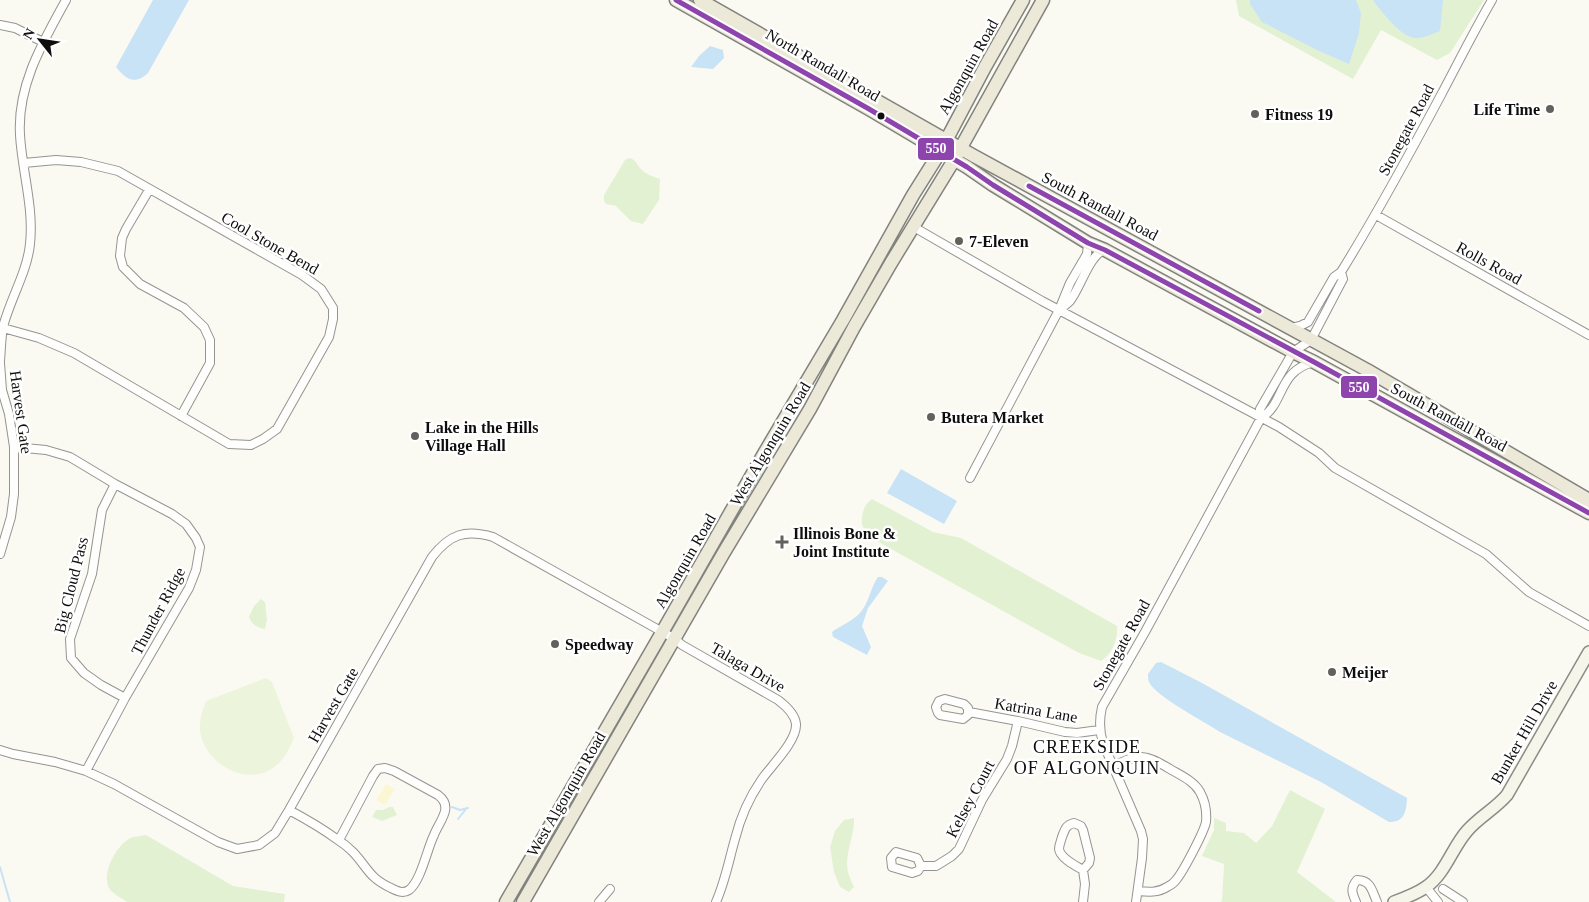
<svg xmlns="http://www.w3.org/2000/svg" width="1589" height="902" viewBox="0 0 1589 902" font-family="Georgia,serif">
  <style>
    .green { fill: #e2f1d2 }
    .sand { fill: #fcf6d3 }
    .pitch { fill: #ecf5db }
    .water { fill: #c8e2f6 }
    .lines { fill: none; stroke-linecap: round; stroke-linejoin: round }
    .stream { stroke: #c8e2f6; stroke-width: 2 }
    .street-casing { stroke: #959491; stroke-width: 10 }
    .secondary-casing { stroke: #8b8b87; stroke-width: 14 }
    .primary-casing { stroke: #82827e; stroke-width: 15 }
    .street { stroke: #fefefd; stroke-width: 8 }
    .secondary { stroke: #f5f5ea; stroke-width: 11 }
    .primary { stroke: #ece9d8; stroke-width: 12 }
    .bus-1-casing { stroke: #fff; stroke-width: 9 }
    .bus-1 { stroke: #8e44ad; stroke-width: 5 }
    .poi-dot { fill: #61615e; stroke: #fff; stroke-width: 2 }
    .bus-dot { fill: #0e0e0e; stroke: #fff; stroke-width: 2 }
    .labels { text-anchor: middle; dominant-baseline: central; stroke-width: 5; stroke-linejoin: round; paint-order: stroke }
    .street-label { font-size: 16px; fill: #0e0e0e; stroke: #fff }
    .poi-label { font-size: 16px; font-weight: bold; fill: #0e0e0e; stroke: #fff; text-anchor: start }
    .neighbourhood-label { font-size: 18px; letter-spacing: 1px; fill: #0e0e0e; stroke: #fff }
    .line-badge { stroke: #fff; stroke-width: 2 }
    .badge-label { font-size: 14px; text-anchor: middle; font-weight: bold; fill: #fff }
  </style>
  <rect width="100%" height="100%" fill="#fbfaf2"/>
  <path class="green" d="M1236,0H1484L1450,53L1437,60L1381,30L1353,79L1239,16Z
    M629,158C637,160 636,164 641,169C645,174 654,177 660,179L659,200L643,224L631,221L616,206L606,204L604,201V195L625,160Z
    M766,455L774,459L725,539H723Z
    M872,499L933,532L961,538L1117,626C1118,639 1113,653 1101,661L1079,653L882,544C869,534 858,531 863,512C865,505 867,503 872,499Z
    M261,599L265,602L267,620L265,629C257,628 251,624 249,617L254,606Z
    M1290,790L1325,809L1297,872L1336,902H1220L1222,901L1224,864L1202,856L1214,830V818L1226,823V831L1244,833L1256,843L1272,826Z
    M389,807H393L397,815L382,821L372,817L376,810H383Z
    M854,818C855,836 844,854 848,872C849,877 852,882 854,887L849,892L840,887L834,872L830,847L835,831L844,820Z
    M146,835L233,886L285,894L284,902H127C122,898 111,893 109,888C101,873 117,844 131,838C135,836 142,836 146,835Z"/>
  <path class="sand" d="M386,784L395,789L385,805L376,800Z"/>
  <path class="pitch" d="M266,678L272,682L294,738C290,747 286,757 278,764C251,789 209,767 201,736C198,724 202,712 206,701Z"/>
  <path class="water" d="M153,0H189L148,73C135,85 126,80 116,67Z
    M1250,0H1356L1361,13L1359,33L1349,64L1317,50L1262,22L1250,4Z
    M1373,0H1443L1440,31C1434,33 1425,38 1417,38C1402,39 1381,11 1373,0Z
    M710,46L723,50L724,58L713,69L691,67L699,56Z
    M901,469L957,501L944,524L887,493Z
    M878,577H882L888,581L868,608L862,626L871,647L867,655L833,637L832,632C840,626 852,621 859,614C869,604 870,588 878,577Z
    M1161,662L1202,683L1407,798C1406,812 1405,822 1389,822L1321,782L1220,732C1205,722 1155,696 1149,682C1148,680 1148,676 1148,674L1156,663Z"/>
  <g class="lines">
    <path class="stream" d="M452,807L460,810L468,808
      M458,819L466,809
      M0,867L10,902"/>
    <defs>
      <path id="street" d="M0,25L15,28L43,42
        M149,190L126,229L122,238L120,256L123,267L140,284L184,308L204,327L210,340V363L181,416
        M1376,215L1589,335
        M912,226L1042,301L1279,427L1319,453L1335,468L1486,554L1529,592L1589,626
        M1061,309C1064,306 1067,304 1070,301C1080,289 1090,253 1105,250
        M3,328L39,338L74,353L229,444L251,445L263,439L277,429L329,337L333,319V308L321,289L302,275L118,171L81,162L56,160L24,163
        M1291,328L1300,326L1308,322L1334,277L1341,272C1377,214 1409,155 1441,95C1458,63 1474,31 1492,0
        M0,361C1,350 1,338 3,327C10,299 27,273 30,244C34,207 22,171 20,135C17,85 43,42 66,0
        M0,363L2,390L9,414L14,447V494L11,517L0,554
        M1261,418C1285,404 1277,371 1314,362
        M14,447L46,450L70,457L115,484L172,514L186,524L196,538L200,547L196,570L189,588L125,698L86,771
        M970,478L1059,310L1070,283L1087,254L1088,243
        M115,484L102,510L92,574L70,639L71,658L84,673L101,685L125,698
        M945,699L964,704L968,708V715L963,719L940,715L938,713L936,707L939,701Z
        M969,712L1018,721L1065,732L1077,733L1099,730
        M0,750L13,754L55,762L86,771L114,784L218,842L237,849L259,845L275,833L289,810L432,557C450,534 465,529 493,537L675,639L682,645L778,700C786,706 795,714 796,724C797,741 771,766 762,779C750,796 740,819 735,839C729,860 725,882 716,902
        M1113,766C1139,754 1144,753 1170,769C1180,775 1194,781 1200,792C1205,801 1207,811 1206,822C1204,832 1183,872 1176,880C1174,883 1171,885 1167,887C1158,893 1148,892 1138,891
        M289,810C306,819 323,829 338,840C343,843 349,848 353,852C368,868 369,878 391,888C397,891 403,894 409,890C421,881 427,849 434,835C440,820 454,807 438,795L394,771L385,768L378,769L373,776L339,840
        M921,866L917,858L896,852L891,858L892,867L912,873L918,871L921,866H936L952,856L959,849L982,800L1007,759L1012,746L1018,721
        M1083,870C1076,866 1060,858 1059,849C1059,845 1061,841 1062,837C1065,829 1066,825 1074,823L1081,826L1083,830L1090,858L1089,863L1083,870L1085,884L1083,902
        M1426,887L1438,902
        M1443,889L1463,902
        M599,902L610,889
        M1136,902L1142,858L1143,839L1141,831L1103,743C1099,730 1099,720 1102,707L1145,632L1261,418L1260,409L1293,352L1311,340L1343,279L1341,272
        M1356,902C1352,893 1350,888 1357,880C1371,880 1372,891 1377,902"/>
      <path id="secondary" d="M1394,902C1405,898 1416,894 1426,887C1445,874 1452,848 1467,831C1479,817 1495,809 1507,795L1589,652"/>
      <path id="primary" d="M676,0L869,109L967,167L993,185L1088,243L1105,250L1293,352L1314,362L1589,513
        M700,0L974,156L1367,370L1589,500
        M506,902L656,643L765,452L843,320L913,195L940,152L985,67L1023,0
        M523,902L723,554L810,409L854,327L891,263L954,160L1043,0"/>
    </defs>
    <use href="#street" class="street-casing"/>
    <use href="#secondary" class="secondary-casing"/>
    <use href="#primary" class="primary-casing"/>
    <use href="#street" class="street"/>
    <use href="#secondary" class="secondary"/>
    <use href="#primary" class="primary"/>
    <defs>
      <path id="bus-1" d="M676,0L869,109L967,167L993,185L1088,243L1105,250L1314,362L1589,513
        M1029,186L1259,311"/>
    </defs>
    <use href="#bus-1" class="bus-1-casing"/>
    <use href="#bus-1" class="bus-1"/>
  </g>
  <g class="poi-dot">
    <circle cx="1550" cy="109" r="5"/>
    <circle cx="1255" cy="114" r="5"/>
    <circle cx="959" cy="241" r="5"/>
    <circle cx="931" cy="417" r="5"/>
    <circle cx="415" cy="436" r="5"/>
    <path d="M779.5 534.5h5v5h5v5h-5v5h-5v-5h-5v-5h5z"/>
    <circle cx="555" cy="644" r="5"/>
    <circle cx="1332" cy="672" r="5"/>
  </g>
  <circle class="bus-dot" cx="881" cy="116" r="4.5"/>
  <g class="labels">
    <g class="street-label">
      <text transform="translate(823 65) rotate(30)">North Randall Road</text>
      <text transform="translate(968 67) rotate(-61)">Algonquin Road</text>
      <text transform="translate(1406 130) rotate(-62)">Stonegate Road</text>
      <text transform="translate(1100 206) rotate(28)">South Randall Road</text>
      <text transform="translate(270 243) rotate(30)">Cool Stone Bend</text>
      <text transform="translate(1489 263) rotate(29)">Rolls Road</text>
      <text transform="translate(21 412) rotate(82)">Harvest Gate</text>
      <text transform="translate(1449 417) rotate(28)">South Randall Road</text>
      <text transform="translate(770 444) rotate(-59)">West Algonquin Road</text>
      <text transform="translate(685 561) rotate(-60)">Algonquin Road</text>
      <text transform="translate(71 585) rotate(-76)">Big Cloud Pass</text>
      <text transform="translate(158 611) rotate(-62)">Thunder Ridge</text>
      <text transform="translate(1121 645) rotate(-61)">Stonegate Road</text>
      <text transform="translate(748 667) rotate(30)">Talaga Drive</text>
      <text transform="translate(333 705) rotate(-60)">Harvest Gate</text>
      <text transform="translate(1036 710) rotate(10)">Katrina Lane</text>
      <text transform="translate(1524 732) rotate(-60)">Bunker Hill Drive</text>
      <text transform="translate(566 794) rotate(-60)">West Algonquin Road</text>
      <text transform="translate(970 799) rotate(-62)">Kelsey Court</text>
    </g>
    <g class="poi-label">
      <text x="1540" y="109" text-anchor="end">Life Time</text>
      <text x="1265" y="114">Fitness 19</text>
      <text x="969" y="241">7-Eleven</text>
      <text x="941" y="417">Butera Market</text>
      <text x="425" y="427">Lake in the Hills<tspan x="425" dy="18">Village Hall</tspan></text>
      <text x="793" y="533">Illinois Bone &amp;<tspan x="793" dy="18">Joint Institute</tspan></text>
      <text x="565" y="644">Speedway</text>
      <text x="1342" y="672">Meijer</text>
    </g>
    <g class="neighbourhood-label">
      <text x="1087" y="747">CREEKSIDE<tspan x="1087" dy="21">OF ALGONQUIN</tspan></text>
    </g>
  </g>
  <g class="line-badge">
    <rect x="917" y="137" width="38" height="24" rx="5" fill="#8e44ad"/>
    <rect x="1340" y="375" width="38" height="24" rx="5" fill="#8e44ad"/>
  </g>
  <g class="badge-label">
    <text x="936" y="153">550</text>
    <text x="1359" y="392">550</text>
  </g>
  <g transform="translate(40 40) rotate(300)" stroke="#ffffff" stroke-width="4" paint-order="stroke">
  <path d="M0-4L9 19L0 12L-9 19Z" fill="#0e0e0e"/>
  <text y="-8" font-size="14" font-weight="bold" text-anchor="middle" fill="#0e0e0e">N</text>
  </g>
</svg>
